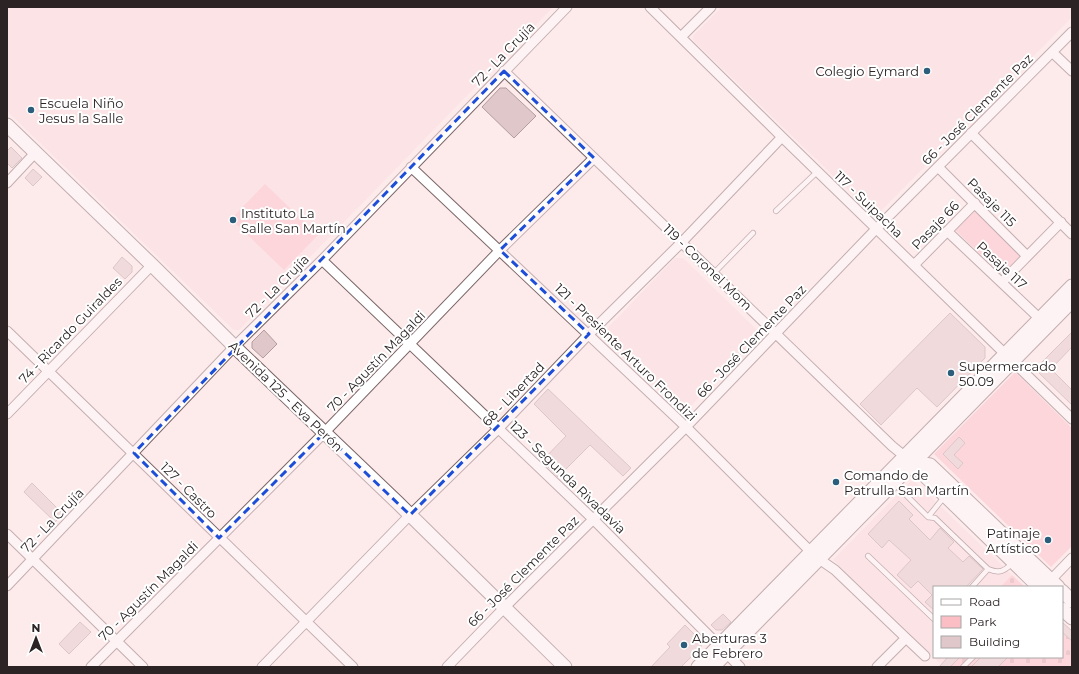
<svg xmlns="http://www.w3.org/2000/svg" width="1079" height="674" viewBox="0 0 1079 674" font-family="Montserrat,sans-serif">
  <style>
    .built { fill: #fbdbde }
    .cemetery { fill: url(#cemetery-stones) }
    .park { fill: #fbbec5 }
    .building { fill: #e0c8ca; stroke: #b39c9e }
    .lines { fill: none; stroke-linecap: round; stroke-linejoin: round }
    .service-casing { stroke: #7c6769; stroke-width: 6 }
    .minor-casing { stroke: #7c6769; stroke-width: 11 }
    .secondary-casing { stroke: #7c6769; stroke-width: 15 }
    .service { stroke: #fff; stroke-width: 4.5 }
    .minor { stroke: #fff; stroke-width: 9 }
    .secondary { stroke: #fff; stroke-width: 13 }
    .marked { fill: none; stroke: #1d4ed8; stroke-width: 3; stroke-dasharray: 8 5; stroke-linejoin: round }
    .poi-dot { fill: #2c5e7b; stroke: #fff; stroke-width: 1.5 }
    .labels { text-anchor: middle; dominant-baseline: central; stroke-width: 4; stroke-linejoin: round; paint-order: stroke }
    .street-label { font-size: 13px; fill: #2b2324; stroke: #fff }
    .poi-label { font-size: 13px; fill: #2b2324; stroke: #fff; text-anchor: start }
  </style>
  <defs>
    <pattern id="cemetery-stones" width="16" height="16" patternUnits="userSpaceOnUse"><rect width="16" height="16" fill="#fbbec5"/><path d="M2 7V4a2 2 0 0 1 4 0v3zM10 15v-3a2 2 0 0 1 4 0v3z" fill="#d7a3a9"/></pattern>
  </defs>
  <rect width="100%" height="100%" fill="#fdeaeb"/>
  <path class="built" d="M7,7H553L239,330H234L7,111Z
    M722,7H1072V17L879,213L873,214L693,40V36Z
    M675,258H683L758,331V337L686,411H680L604,338V332Z
    M914,481L1012,575L1000,587H934V657H948L941,664L833,560L897,495H902L906,489V486L910,482Z"/>
  <path class="cemetery" d="M1012,575L1025,587H1000Z
    M1062,622L1072,631V667H939L948,657H1062Z"/>
  <path class="park" d="M265,184L318,235L284,270L231,219Z
    M974,209L1023,257L1003,276L954,229Z
    M1015,372L1072,428V546L1051,567L934,454Z"/>
  <path class="building" d="M500,88H506L536,116L514,138L482,107Z
    M11,147L22,158L12,168L7,163V151Z
    M33,169L42,177L33,186L25,178Z
    M122,257L132,266V272L125,279L113,268Z
    M950,313L985,347V358L937,407L917,388L881,425L860,404Z
    M264,330L277,344L263,358L252,348V342Z
    M1072,332V347L1051,369L1072,390V405L1038,372V366Z
    M548,389L631,468L623,476L590,445L558,477L542,461L566,436L534,404Z
    M959,437L965,443L954,455L963,463L958,469L943,454Z
    M32,483L63,514L55,522L24,492Z
    M899,501L913,515L909,519L930,540L940,528L954,542L948,548L963,562L969,556L983,569L966,587H934V610L925,602L932,595L918,581L911,588L897,575L911,560L889,540L882,548L868,534Z
    M723,614L731,622L722,630H716L711,625Z
    M80,622L91,632L69,654L59,644Z
    M1062,622L1072,631V641L1062,632Z
    M685,625L701,641V647L681,667H651L670,647L667,644Z
    M948,657H960L950,667H939Z
    M981,657H1008L998,667H971Z"/>
  <g class="lines">
    <defs>
      <path id="service" d="M776,211L817,172
        M714,273L753,233
        M895,484L928,517L935,518L988,569L972,587
        M928,517L945,496
        M868,556L934,619
        M988,569C1000,574 1004,571 1013,563
        M963,667L973,657"/>
      <path id="minor" d="M650,7L782,137L1072,419
        M681,37L711,7
        M1052,52L1072,71
        M504,71L892,446L908,459
        M971,133L1072,234
        M411,167L686,427L811,552L819,559L835,570L906,638L877,667
        M938,167L1027,256
        M7,183L35,153
        M947,231L1039,318
        M322,260L593,519L740,667
        M914,265L975,203
        M1002,282L1061,222
        M7,331L353,667
        M7,414L152,265
        M7,534L143,667
        M7,586L234,347L322,260L567,7
        M1044,587L1072,558
        M906,638L925,656
        M91,667L324,433L500,250L594,158
        M262,667L410,515L499,428L589,334L682,242L782,137
        M447,667L504,608L686,427L876,229L1072,32"/>
      <path id="secondary" d="M7,125L152,265L241,353L398,503L565,667
        M913,462L930,465L1058,587
        M913,462L923,474L1039,587
        M1062,591L1072,601
        M1062,609L1072,618
        M698,667L1072,286
        M713,667L1072,301"/>
    </defs>
    <use href="#service" class="service-casing"/>
    <use href="#minor" class="minor-casing"/>
    <use href="#secondary" class="secondary-casing"/>
    <use href="#service" class="service"/>
    <use href="#minor" class="minor"/>
    <use href="#secondary" class="secondary"/>
  </g>
  <path d="M0 0H1079V674H0ZM504,71L594,158L500,250L589,334L410,515L324,433L219,538L134,453Z" fill="#fdeaeb" fill-opacity=".55" fill-rule="evenodd"/>
  <path class="marked" d="M504,71L594,158L500,250L589,334L410,515L324,433L219,538L134,453Z"/>
  <g class="poi-dot">
    <circle cx="927" cy="71" r="4"/>
    <circle cx="31" cy="110" r="4"/>
    <circle cx="233" cy="220" r="4"/>
    <circle cx="951" cy="373" r="4"/>
    <circle cx="836" cy="482" r="4"/>
    <circle cx="1048" cy="540" r="4"/>
    <circle cx="684" cy="645" r="4"/>
  </g>
  <g class="labels">
    <g class="street-label">
      <text transform="translate(503 54) rotate(-46)">72 - La Crujía</text>
      <text transform="translate(977 109) rotate(-45)">66 - José Clemente Paz</text>
      <text transform="translate(992 202) rotate(45)">Pasaje 115</text>
      <text transform="translate(869 204) rotate(44)">117 - Suipacha</text>
      <text transform="translate(935 225) rotate(-46)">Pasaje 66</text>
      <text transform="translate(1002 265) rotate(43)">Pasaje 117</text>
      <text transform="translate(708 267) rotate(44)">119 - Coronel Mom</text>
      <text transform="translate(277 286) rotate(-45)">72 - La Crujía</text>
      <text transform="translate(70 330) rotate(-46)">74 - Ricardo Guiraldes</text>
      <text transform="translate(751 341) rotate(-46)">66 - José Clemente Paz</text>
      <text transform="translate(626 352) rotate(44)">121 - Presiente Arturo Frondizi</text>
      <text transform="translate(376 361) rotate(-46)">70 - Agustín Magaldi</text>
      <text transform="translate(513 394) rotate(-46)">68 - Libertad</text>
      <text transform="translate(286 396) rotate(44)">Avenida 125 - Eva Perón</text>
      <text transform="translate(568 477) rotate(44)">123 - Segunda Rivadavia</text>
      <text transform="translate(189 490) rotate(45)">127 - Castro</text>
      <text transform="translate(52 520) rotate(-46)">72 - La Crujía</text>
      <text transform="translate(523 571) rotate(-45)">66 - José Clemente Paz</text>
      <text transform="translate(148 591) rotate(-45)">70 - Agustín Magaldi</text>
    </g>
    <g class="poi-label">
      <text x="919" y="71" text-anchor="end">Colegio Eymard</text>
      <text x="39" y="103">Escuela Niño<tspan x="39" dy="15">Jesus la Salle</tspan></text>
      <text x="241" y="213">Instituto La<tspan x="241" dy="15">Salle San Martín</tspan></text>
      <text x="959" y="366">Supermercado<tspan x="959" dy="15">50.09</tspan></text>
      <text x="844" y="475">Comando de<tspan x="844" dy="15">Patrulla San Martín</tspan></text>
      <text x="1040" y="533" text-anchor="end">Patinaje<tspan x="1040" dy="15">Artístico</tspan></text>
      <text x="692" y="638">Aberturas 3<tspan x="692" dy="15">de Febrero</tspan></text>
    </g>
  </g>
  <rect width="1079" height="674" fill="none" stroke="#2b2324" stroke-width="16"/>
  <rect x="933" y="586" width="130" height="72" fill="#ffffff" stroke="#aaa7a7"/>
  <rect x="941" y="599" width="20" height="6" fill="#ffffff" stroke="#aaa7a7"/>
  <text x="969" y="606" font-size="12" fill="#2b2324">Road</text>
  <rect x="941" y="616" width="20" height="12" fill="#fbbec5" stroke="#aaa7a7"/>
  <text x="969" y="626" font-size="12" fill="#2b2324">Park</text>
  <rect x="941" y="636" width="20" height="12" fill="#e0c8ca" stroke="#aaa7a7"/>
  <text x="969" y="646" font-size="12" fill="#2b2324">Building</text>
  <g transform="translate(36 638)" stroke="#ffffff" stroke-width="3" paint-order="stroke">
  <path d="M0-3L7 15L0 10L-7 15Z" fill="#2b2324"/>
  <text y="-6" font-size="11" font-weight="bold" text-anchor="middle" fill="#2b2324">N</text>
  </g>
</svg>
